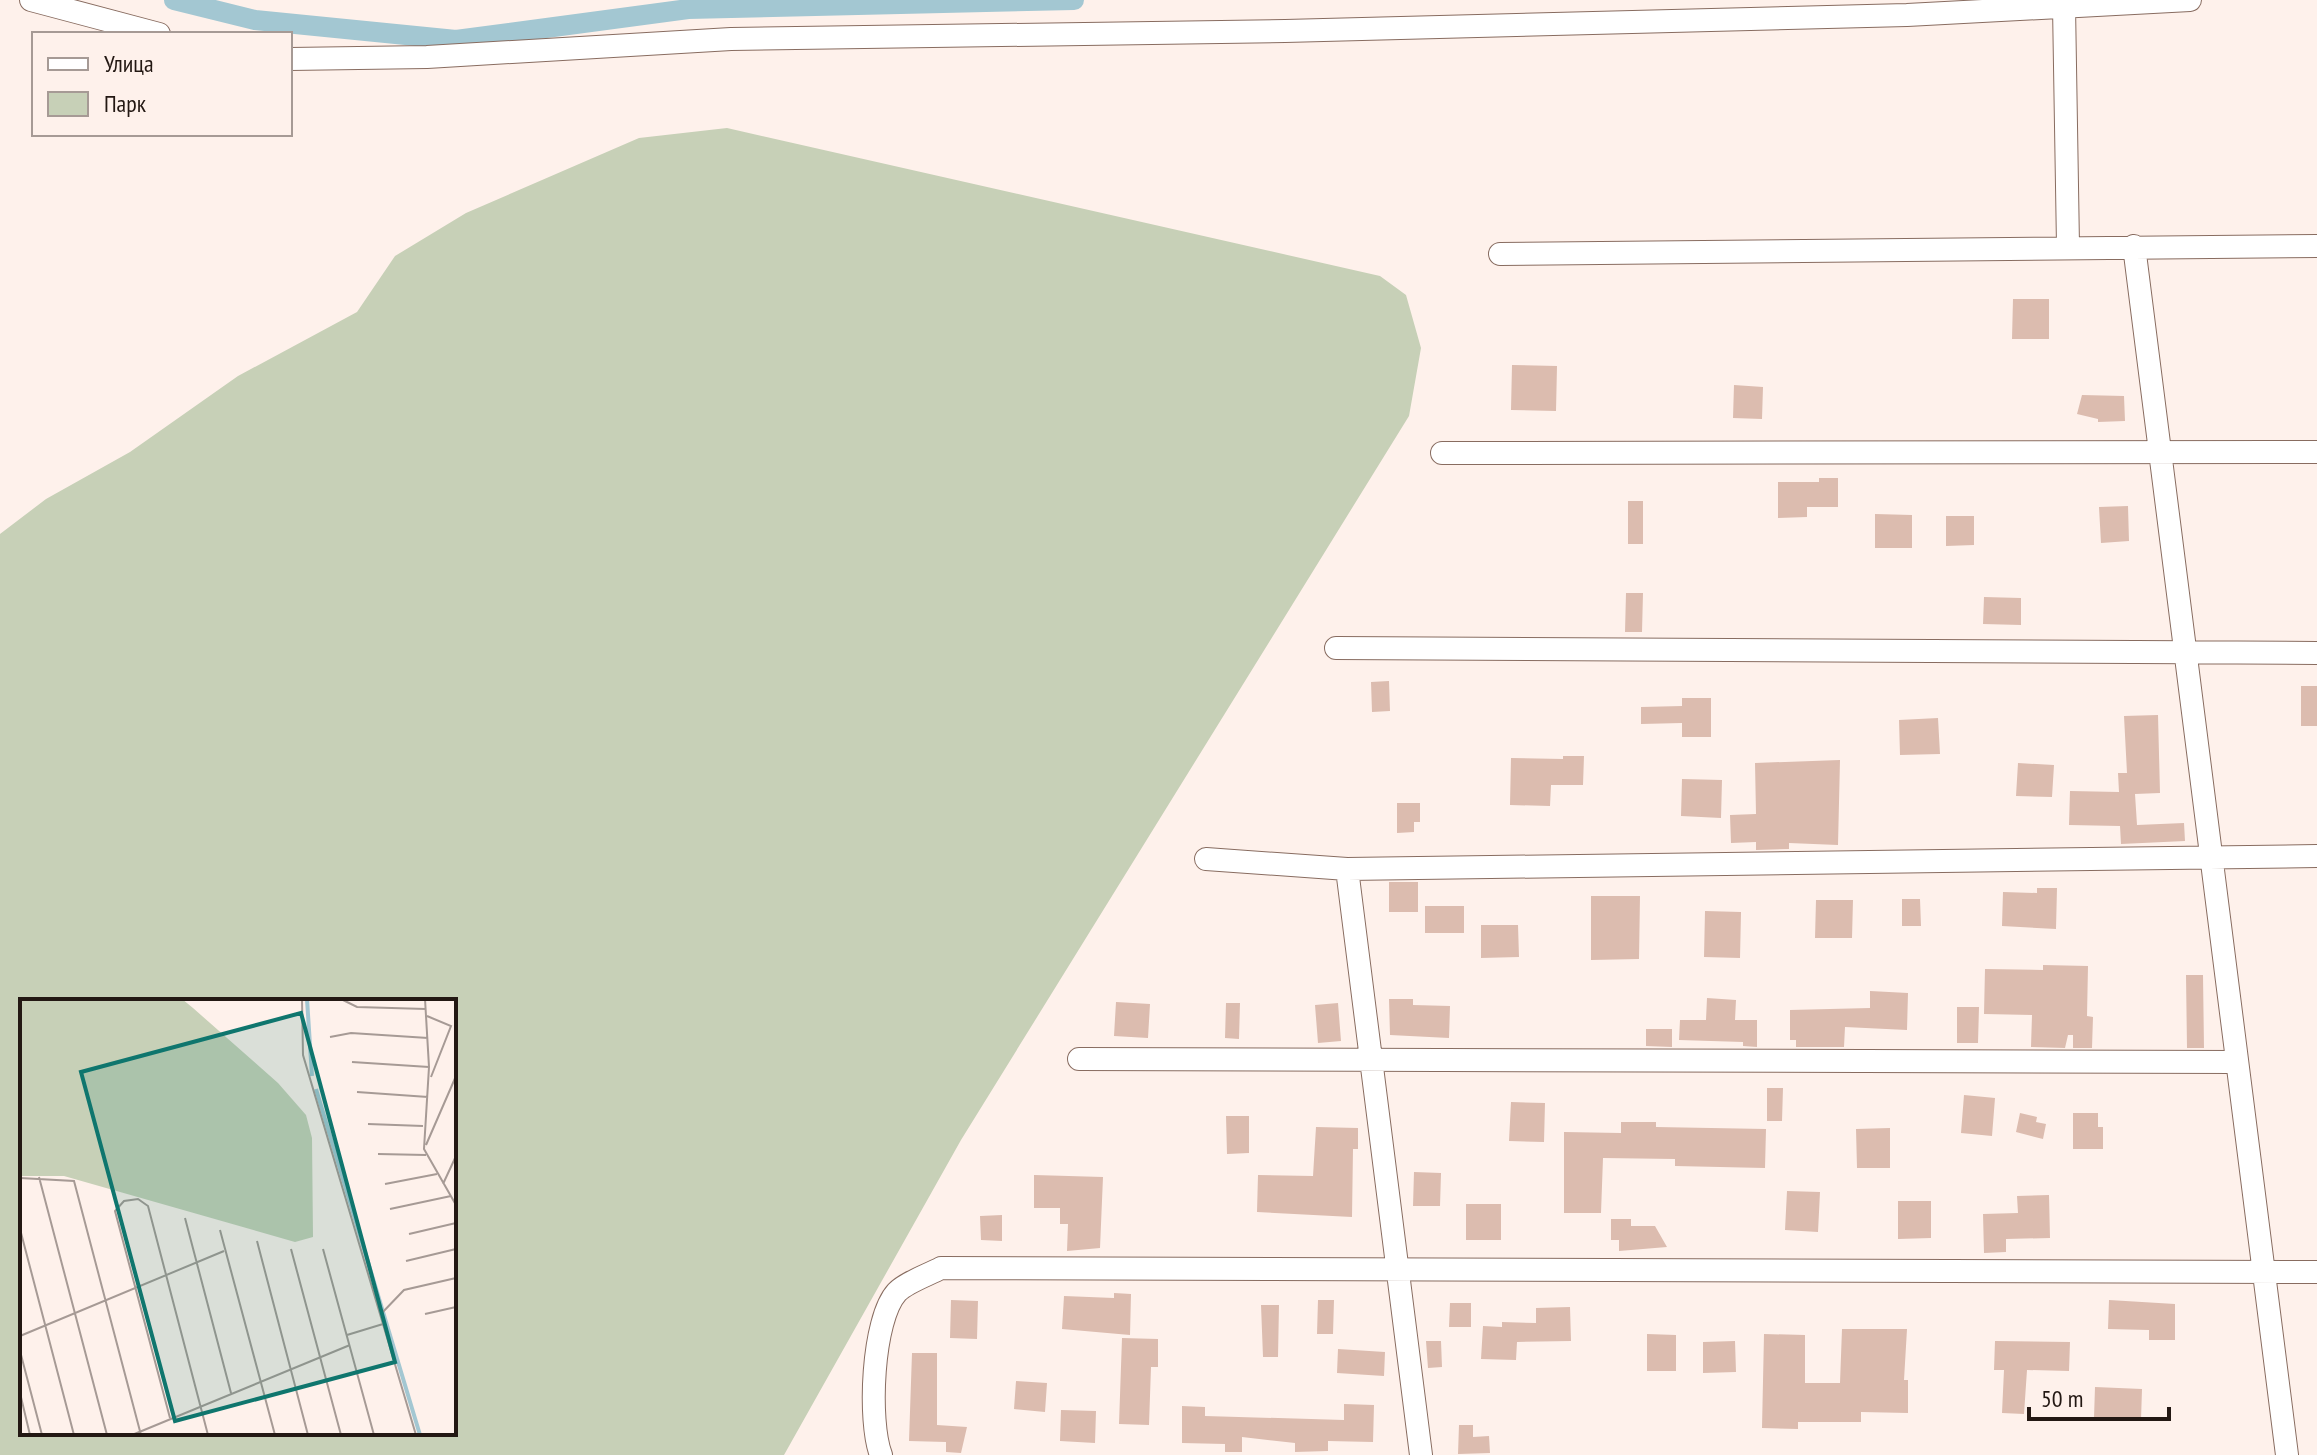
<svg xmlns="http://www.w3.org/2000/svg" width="2317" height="1455" viewBox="0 0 2317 1455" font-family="'PT Sans Narrow',sans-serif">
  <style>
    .green { fill: #c7d0b7; fill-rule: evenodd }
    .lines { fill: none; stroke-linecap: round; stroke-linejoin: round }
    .canal { stroke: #a3c7d2; stroke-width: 20 }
    .building { fill: #dcbcaf }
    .minor-casing { stroke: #886c60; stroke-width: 24 }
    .minor { stroke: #fff; stroke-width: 22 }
    .inset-river { fill: none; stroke: #a3c7d2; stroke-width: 4 }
    .inset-road { fill: none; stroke: #a69a95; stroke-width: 2 }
    .view { fill: #0f766e; fill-opacity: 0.15; stroke: #0f766e; stroke-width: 4 }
    .inset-edge { fill: none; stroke: #231813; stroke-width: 4 }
  </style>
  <rect width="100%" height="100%" fill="#fef1eb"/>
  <path class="green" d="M727,128L1380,276L1406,295L1421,348L1409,416L961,1140L784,1455H0V534L46,499L130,452L238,376L357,312L395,256L466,213L639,138ZM22,1001H454V1433H22Z"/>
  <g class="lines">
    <path class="canal" d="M174,0L255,20L456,40L688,9L1074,0"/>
  </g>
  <path class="building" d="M2013,299H2049V339H2012Z
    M1512,365L1557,366L1556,411L1511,410Z
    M1734,385L1763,387L1762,419L1733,418Z
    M2082,395L2124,396L2125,421L2098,422V419L2077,414Z
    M1819,478H1838V507H1807V517L1778,518V482H1819Z
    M1628,501H1643V544H1628Z
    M2128,506L2129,541L2101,543L2099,507Z
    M1875,514L1912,515V548H1875Z
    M1946,516H1974V545L1946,546Z
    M1626,593H1643L1642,632H1625Z
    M1984,597L2021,598V625L1983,624Z
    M1389,681L1390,711L1372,712L1371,682Z
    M2301,686H2317V726H2301Z
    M1682,698H1711V737H1682V723L1641,724V707L1682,706Z
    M2158,715L2160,793L2135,794L2137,825L2184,823L2185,841L2121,844L2120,826L2069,825L2070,791L2119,792L2118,773H2127L2124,716Z
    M1938,718L1940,754L1900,755L1899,720Z
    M1563,756H1584L1583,785H1551L1550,806L1510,805L1511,758L1563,759Z
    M1840,760L1838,845L1789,843V849L1756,850V842L1731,843L1730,815L1756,814L1755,763Z
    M2018,763L2054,765L2052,797L2016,796Z
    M1682,779L1722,780L1721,818L1681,816Z
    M1397,803H1420V822H1414V832L1397,833Z
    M1389,882H1418V912H1389Z
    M2037,888H2057L2056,929L2002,926L2003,892L2037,893Z
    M1591,896H1640L1639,959L1591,960Z
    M1902,899H1920L1921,926H1902Z
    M1816,900H1853L1852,938H1815Z
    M1425,906H1464V933H1425Z
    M1705,911L1741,912L1740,958L1704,957Z
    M1481,925H1518L1519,957L1481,958Z
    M2043,965L2088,966L2087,1016L2093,1017L2092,1048H2073V1035H2068L2065,1048L2031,1047L2032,1015L1984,1014L1985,969L2043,970Z
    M2186,975H2203L2204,1048H2187Z
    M1870,991L1908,993L1907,1030L1845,1027L1844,1047H1796V1040H1790V1010L1870,1008Z
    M1707,998L1736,1000L1735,1020H1757V1047L1743,1046V1042L1679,1040L1680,1020H1706Z
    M1389,999H1413V1005L1450,1006L1449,1038L1390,1035Z
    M1116,1002L1150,1004L1148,1038L1114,1036Z
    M1226,1003H1240L1239,1039L1225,1038Z
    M1338,1003L1341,1041L1318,1043L1315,1005Z
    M1957,1007H1979L1978,1043H1957Z
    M1646,1029H1672V1047L1646,1046Z
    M1767,1088H1783L1782,1121H1767Z
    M1964,1095L1995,1098L1992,1136L1961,1133Z
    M1511,1102L1545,1103L1544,1142L1509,1141Z
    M2020,1113L2037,1117L2036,1122L2046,1124L2043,1139L2016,1132Z
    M2073,1113H2098V1127H2103V1149H2073Z
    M1226,1116H1249V1153L1227,1154Z
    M1621,1122H1656V1127L1766,1129L1765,1168L1675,1166V1159L1603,1158L1601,1213H1564V1132L1621,1133Z
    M1316,1127L1358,1128V1149H1353L1352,1217L1257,1212L1258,1175L1313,1176Z
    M1890,1128V1168H1857L1856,1129Z
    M1414,1172L1441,1173L1440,1206H1413Z
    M1034,1175L1103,1177L1100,1248L1067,1251L1068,1224H1060V1208H1034Z
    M1787,1191L1820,1192L1818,1232L1785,1230Z
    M2049,1195L2050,1238L2006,1239V1252L1984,1253L1983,1214L2018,1213L2017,1196Z
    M1898,1201H1931V1238L1898,1239Z
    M1466,1204H1501V1240H1466Z
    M1002,1215V1241L981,1240L980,1216Z
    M1611,1219H1631V1226H1655L1667,1247L1619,1251V1240H1611Z
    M1114,1293L1131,1294L1130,1335L1062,1329L1064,1296L1114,1298Z
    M951,1300L978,1301L977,1339L950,1338Z
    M1318,1300H1334L1333,1334H1317Z
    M2109,1300L2175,1304V1340H2149V1330L2108,1329Z
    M1450,1303H1471V1327H1449Z
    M1261,1305H1279L1278,1357H1263Z
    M1570,1307L1571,1341L1517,1342L1516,1360L1481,1359L1483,1326L1502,1327V1322L1536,1323V1308Z
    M1842,1329H1907L1904,1380H1908V1413L1861,1412V1422H1798V1429L1762,1428L1764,1334L1805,1335V1383H1840Z
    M1647,1334L1676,1335V1371H1647Z
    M1122,1338L1158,1339V1367H1151L1149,1425L1119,1424Z
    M1426,1341H1441L1442,1367L1428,1368Z
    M1735,1341L1736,1372L1703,1373V1342Z
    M1995,1341L2070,1342L2069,1371L2027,1370L2024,1414L2002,1413L2004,1370H1994Z
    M1338,1349L1385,1352L1384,1376L1337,1373Z
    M912,1353H937V1425L967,1427L961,1453L946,1452V1442L909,1441Z
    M1016,1381L1047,1383L1045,1412L1014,1409Z
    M2095,1387L2142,1389L2141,1420L2094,1418Z
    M1344,1404L1374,1405L1373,1442L1328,1441V1451L1295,1452V1443L1242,1437V1452H1225V1444L1182,1443V1406L1205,1407V1416L1344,1420Z
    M1061,1410L1096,1411L1095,1443L1060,1441Z
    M1459,1425H1473V1437L1489,1436L1490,1453L1458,1454Z"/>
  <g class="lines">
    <defs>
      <path id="minor" d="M31,0L159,34
        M2064,6L2068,246
        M290,59L427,57L731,39L1285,31L1907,15L2190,0
        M2134,246L2287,1455
        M1500,254L2317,246
        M1442,453L2317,452
        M1336,648L2317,653
        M1206,859L1347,869L2317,856
        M1347,869L1421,1455
        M1079,1059L2237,1062
        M881,1455C868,1422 872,1319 897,1292C907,1282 928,1275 941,1268L2317,1272"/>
    </defs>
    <use href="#minor" class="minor-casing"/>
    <use href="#minor" class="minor"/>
  </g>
  <g transform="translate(20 999)">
    <rect width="436" height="436" fill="#fef1eb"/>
    <path d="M0,0H162L173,9L258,84L286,116L292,139L293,238L275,243L44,177H0Z" fill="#c7d0b7"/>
    <path class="inset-river" d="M287,0L292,77M296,90L400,436"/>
    <path class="inset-road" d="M282,0L283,56L396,436M321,0L337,8L406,10M405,0L409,68L404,150L436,206M407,17L431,27L411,78M310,38L331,34L408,39M332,63L409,68M337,93L408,98M348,125L403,127M406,146L436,77M358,155L406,156M19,178L87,436M0,179L54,182L121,436M365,185L417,175M423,185L436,157M370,210L431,197M165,219L211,394M0,230L54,436M200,231L255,436M389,235L436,224M237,242L288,436M271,250L321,436M303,250L354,436M386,262L436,250M405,315L436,308M360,316L384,291L436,279M327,336L363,325M0,337L204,252M0,352L22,436M0,394L10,436M150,419L95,212L104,202L118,200L128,207L188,436M112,436L330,346"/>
    <path class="view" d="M281,14L375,363L155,422L61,73Z"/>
    <rect width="436" height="436" class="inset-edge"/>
  </g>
  <rect x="32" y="32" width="260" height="104" fill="#fef1eb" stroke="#a69a95" stroke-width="2"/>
  <rect x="48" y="58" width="40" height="12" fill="#ffffff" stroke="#a69a95" stroke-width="2"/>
  <text x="104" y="72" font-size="24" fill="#231813">Улица</text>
  <rect x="48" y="92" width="40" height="24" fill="#c7d0b7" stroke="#a69a95" stroke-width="2"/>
  <text x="104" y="112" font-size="24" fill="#231813">Парк</text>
  <path d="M2029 1407v12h140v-12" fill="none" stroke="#231813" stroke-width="4"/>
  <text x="2041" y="1407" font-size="24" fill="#231813" stroke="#fef1eb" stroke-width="6" paint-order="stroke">50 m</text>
</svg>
